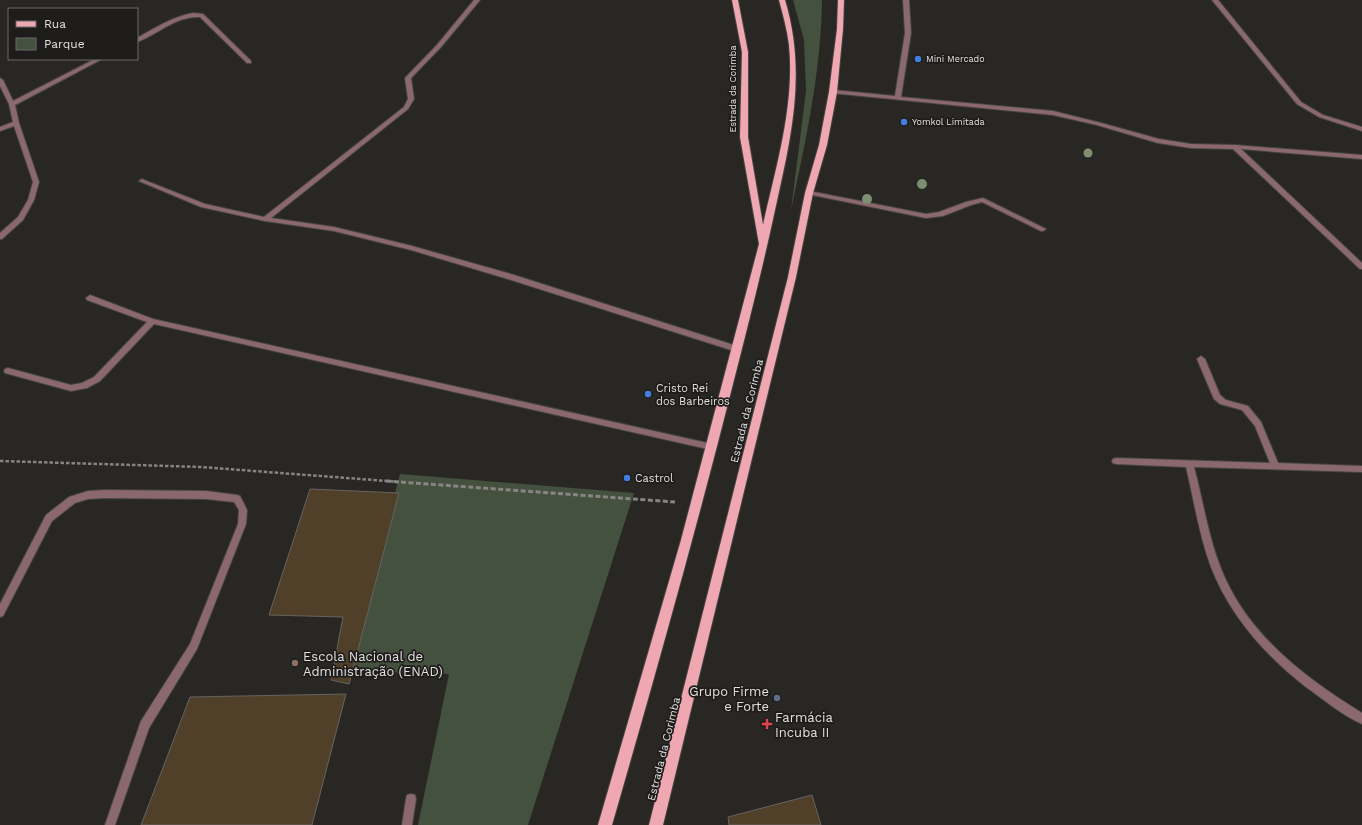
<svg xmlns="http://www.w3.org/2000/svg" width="1362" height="825" viewBox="0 0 1362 825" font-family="'Work Sans',sans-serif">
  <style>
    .green { fill: #44513e }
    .building { fill: #50402a; stroke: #666460 }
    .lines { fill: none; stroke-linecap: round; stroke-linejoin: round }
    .lane-casing { stroke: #474542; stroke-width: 2 }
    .street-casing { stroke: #474542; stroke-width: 2 }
    .primary-casing { stroke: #474542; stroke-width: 2 }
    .path-far1 { stroke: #878583; stroke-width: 2.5; stroke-dasharray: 3.5 2; stroke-linecap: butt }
    .path { stroke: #878583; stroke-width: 3; stroke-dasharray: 5 2.5; stroke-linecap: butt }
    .lane { fill: #8a686d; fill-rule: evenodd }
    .street { fill: #8a686d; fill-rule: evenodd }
    .primary { fill: #efa7b2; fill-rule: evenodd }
    .tree { fill: #7d8e73 }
    .shop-dot { fill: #3f7fe0; stroke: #1f1d1b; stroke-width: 1.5 }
    .education-dot { fill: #8d6e63; stroke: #1f1d1b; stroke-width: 1.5 }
    .service-dot { fill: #5c6f8a; stroke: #1f1d1b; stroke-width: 1.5 }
    .health-dot { fill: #e0444e; stroke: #1f1d1b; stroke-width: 1.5 }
    .labels { text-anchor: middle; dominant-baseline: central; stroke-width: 3.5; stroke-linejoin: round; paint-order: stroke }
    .far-poi-label { font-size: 9px; fill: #e2e0df; stroke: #1f1d1b; text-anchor: start }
    .far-street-label { font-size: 9px; fill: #e2e0df; stroke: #1f1d1b }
    .poi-label { font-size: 11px; fill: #e2e0df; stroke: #1f1d1b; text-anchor: start }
    .street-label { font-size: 11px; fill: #e2e0df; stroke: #1f1d1b }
    .near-poi-label { font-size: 13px; fill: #e2e0df; stroke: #1f1d1b; text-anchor: start }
  </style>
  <rect width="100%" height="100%" fill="#292724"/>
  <path class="green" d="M793,0H822C821,71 806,140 791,210L806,91L804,40Z
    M400,474L634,493L528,825H418L449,674L349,671Z"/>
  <path class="building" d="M310,489L399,493L349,684L331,680L343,617L269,615Z
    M346,694L312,825H141L190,697Z
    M812,795L821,825H729L728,817Z"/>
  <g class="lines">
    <defs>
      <path id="lane" d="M105,490L206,491L237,495L240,496L247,510L246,524L197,649L149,728L115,825H105L141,721L190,644L238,524L239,510L234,502L206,499L105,498L88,499L75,503L52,521L3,616L0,617V604L46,515L69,497L88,491Z
        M411,794L415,795L416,799L412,825H402L406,799L407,795Z"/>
      <path id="street" d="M474,0H480L441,47L411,78L414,99L408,109L271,218L334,227L412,246L514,275L740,347L741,349L740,351H734L508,279L411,250L334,231L265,221L201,207L139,181L142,179L144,180L205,204L264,217L404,107L408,99L405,78L437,45Z
        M903,0H909L911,33L901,97L1053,111L1101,123L1159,139L1191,144L1235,145L1362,155V159L1241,149L1362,263V269H1360L1233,149L1191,148L1158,143L1097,125L1053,115L831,93V91L833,90L895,96L905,33Z
        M1212,0H1218L1301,102L1323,115L1362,127V131L1319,117L1297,104Z
        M193,13L203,14L251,61V63H247L200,17C175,16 159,34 137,42V38C155,28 172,17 193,13Z
        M95,59H102L15,105L19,123L39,182L34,200L23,220L2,239H0V233L18,217L28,200L33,182L14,126L0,131V127L13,122L9,104L0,86V78L3,80L13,101Z
        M809,191L926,214L939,212L966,202L983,198L1046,229L1043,231H1041L982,202L971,205L943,216L926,218L807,194V192Z
        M90,295L153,319L712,444L715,445L716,447L715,449L712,450L154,324L100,381L87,388L71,391L5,373L4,371L5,369L8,368L71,385L82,383L94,377L147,322L87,300L86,298Z
        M1201,356L1205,359L1220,395L1226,400L1248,406L1261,422L1278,463L1362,466V472L1194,467C1204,504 1209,543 1225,578C1252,638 1308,680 1362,713V724C1343,716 1323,699 1306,687C1265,655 1230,616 1211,567C1199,535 1194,500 1186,467L1116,464L1113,463L1112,461L1113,459L1116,458L1270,463L1255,426L1242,410L1220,404L1214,399L1197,359Z"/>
      <path id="primary" d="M732,0H738L748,52V137L763,225C776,167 795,105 789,45C787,29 783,15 779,0H785C807,73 791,138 775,210C763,266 749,321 735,376C697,527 655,676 612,825H598L681,540L759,244L740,137L742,52Z
        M838,0H844L843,29L837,92L827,145L813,193L796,277L663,825H649L788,277L805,193L819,145L829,92L837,29Z"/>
    </defs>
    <use href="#lane" class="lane-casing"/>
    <use href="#street" class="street-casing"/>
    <use href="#primary" class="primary-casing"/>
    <path class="path-far1" d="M0,461L201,467L400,482"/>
    <path class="path" d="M386,481L675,502"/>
    <use href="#lane" class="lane"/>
    <use href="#street" class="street"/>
    <use href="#primary" class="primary"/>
  </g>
  <g class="tree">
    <circle cx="1088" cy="153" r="4.5"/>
    <circle cx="922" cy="184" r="5"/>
    <circle cx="867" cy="199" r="5"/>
  </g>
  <g class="shop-dot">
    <circle cx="918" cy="59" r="4"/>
    <circle cx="904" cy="122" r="4"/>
    <circle cx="648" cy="394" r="4"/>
    <circle cx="627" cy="478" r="4"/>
  </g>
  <circle class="education-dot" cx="295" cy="663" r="4"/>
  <circle class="service-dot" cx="777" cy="698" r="4"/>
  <path class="health-dot" d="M765 718h4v4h4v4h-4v4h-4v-4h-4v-4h4z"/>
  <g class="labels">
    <g class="far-poi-label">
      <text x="926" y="59">Mini Mercado</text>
      <text x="912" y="122">Yomkol Limitada</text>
    </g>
    <g class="far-street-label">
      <text transform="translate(733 89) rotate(-90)">Estrada da Corimba</text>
    </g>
    <g class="poi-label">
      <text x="656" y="388">Cristo Rei<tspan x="656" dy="13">dos Barbeiros</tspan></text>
      <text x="635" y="478">Castrol</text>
    </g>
    <g class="street-label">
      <text transform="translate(747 411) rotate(-76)">Estrada da Corimba</text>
      <text transform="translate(664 749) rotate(-76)">Estrada da Corimba</text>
    </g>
    <g class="near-poi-label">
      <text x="303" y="656">Escola Nacional de<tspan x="303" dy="15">Administração (ENAD)</tspan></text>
      <text x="769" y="691" text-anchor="end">Grupo Firme<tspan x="769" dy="15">e Forte</tspan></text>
      <text x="775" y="717">Farmácia<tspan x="775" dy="15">Incuba II</tspan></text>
    </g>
  </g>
  <rect x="8" y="8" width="130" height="52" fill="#1f1d1b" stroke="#6d6b69"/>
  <rect x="16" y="21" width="20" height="6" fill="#efa7b2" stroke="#6d6b69"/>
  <text x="44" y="28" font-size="12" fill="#e2e0df">Rua</text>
  <rect x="16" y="38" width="20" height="12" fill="#44513e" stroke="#6d6b69"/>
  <text x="44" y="48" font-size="12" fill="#e2e0df">Parque</text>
</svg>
